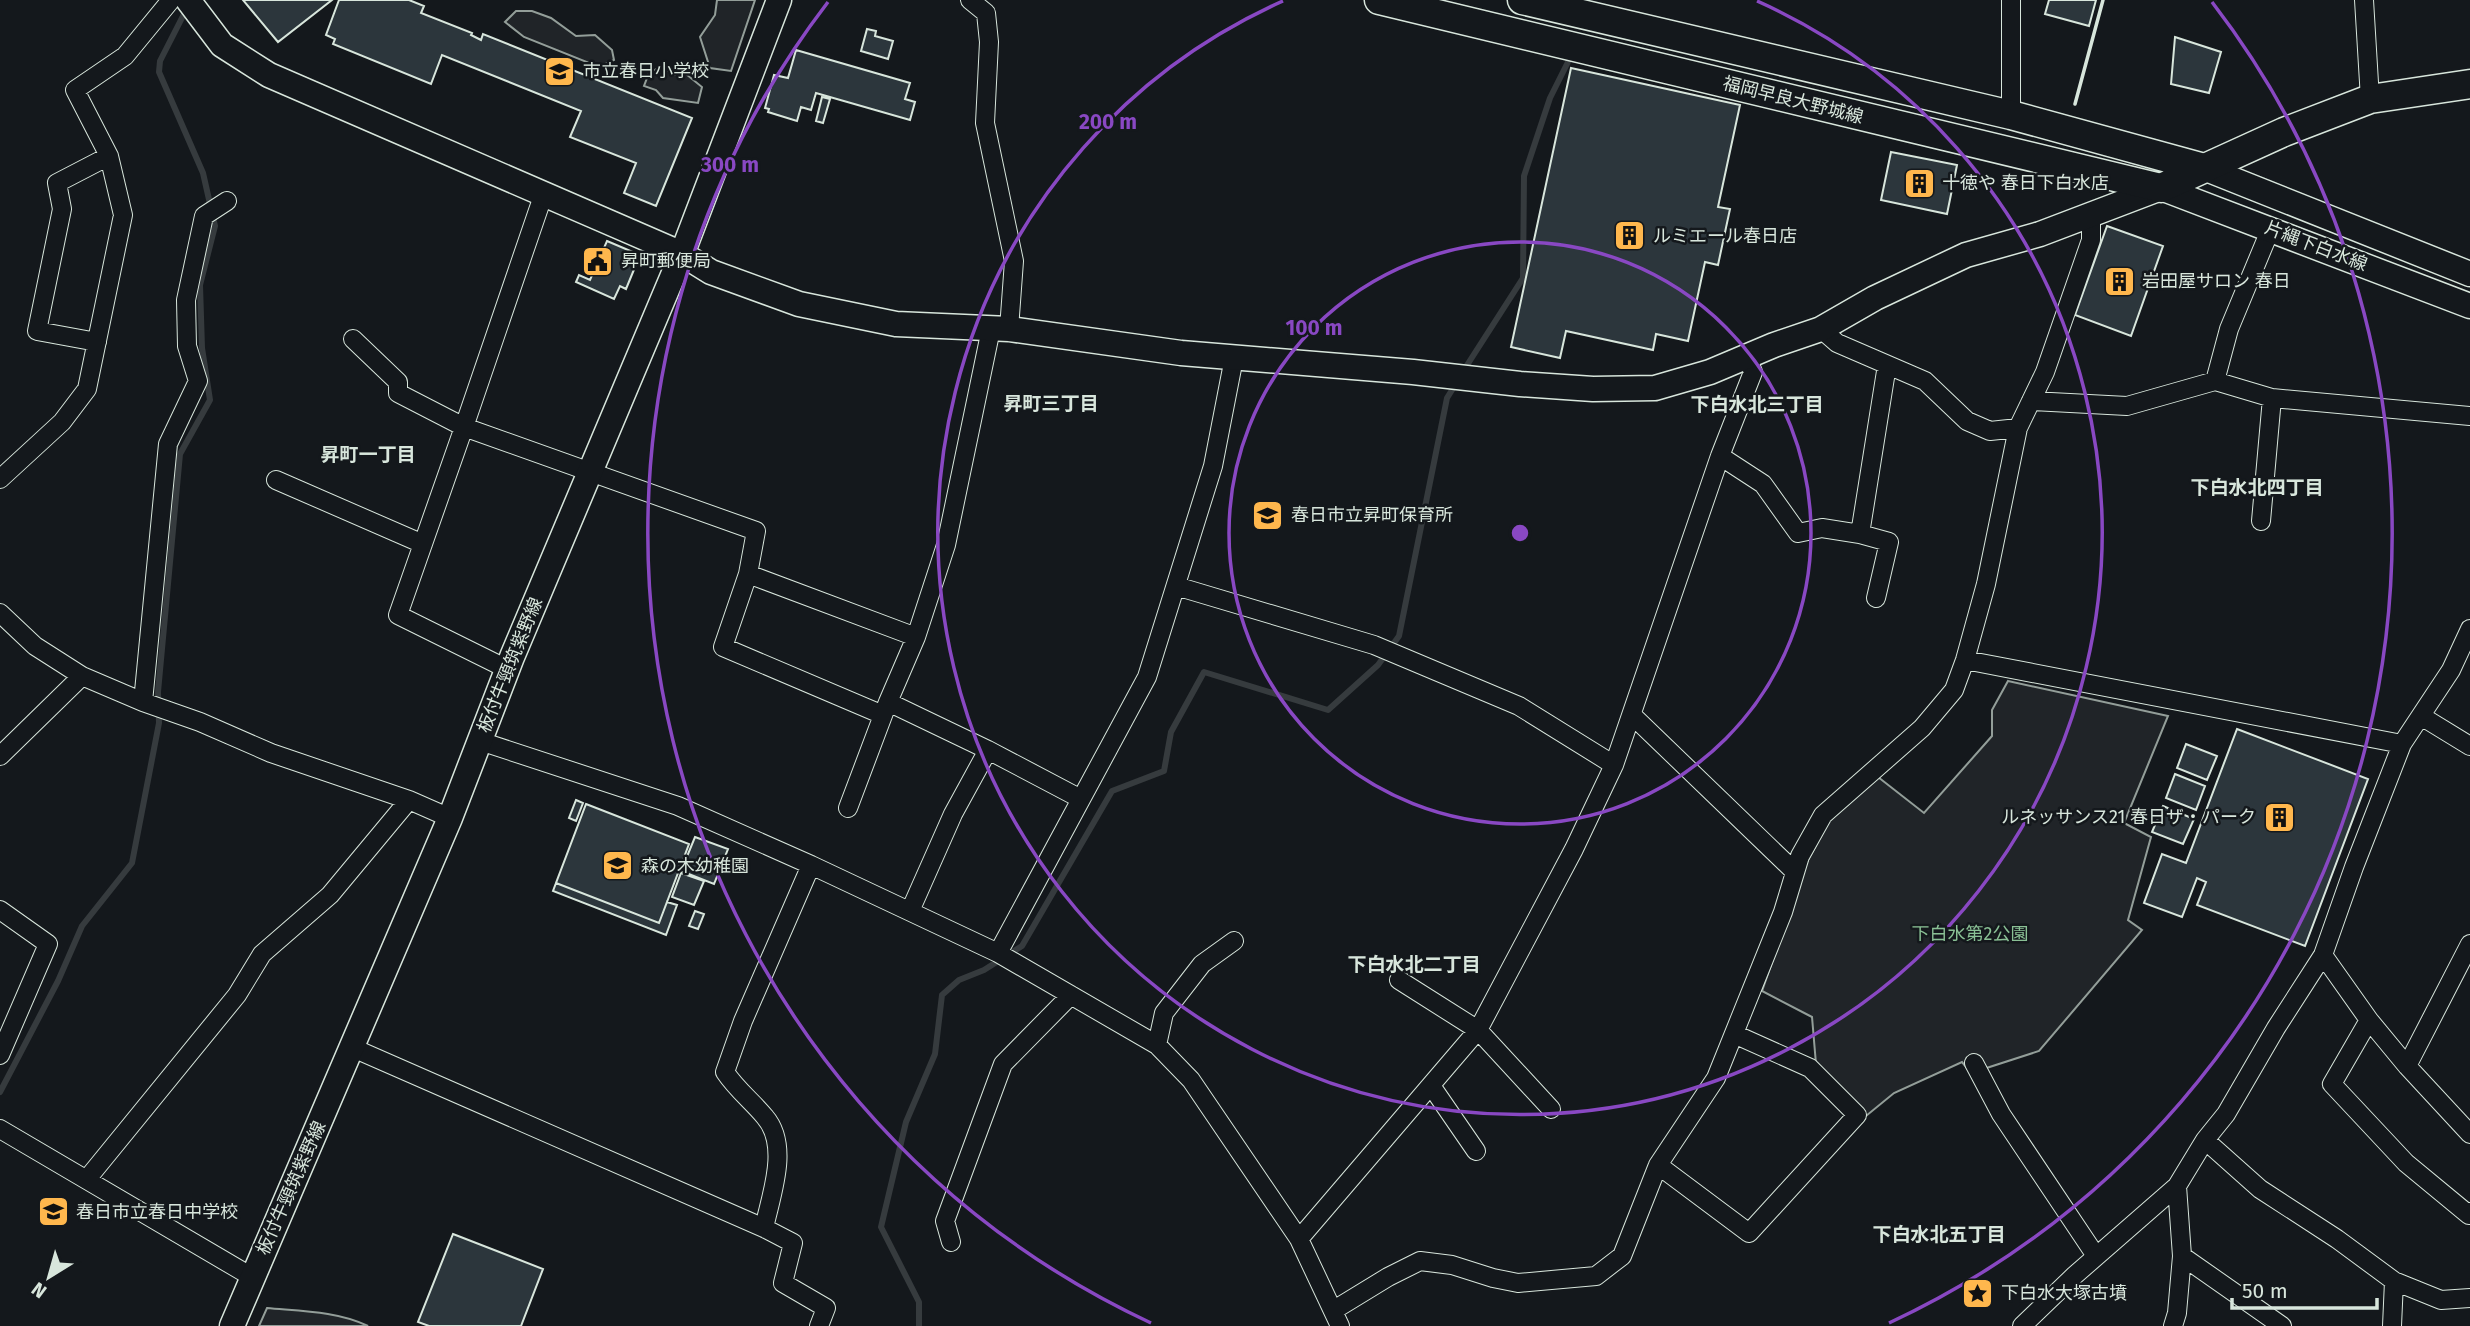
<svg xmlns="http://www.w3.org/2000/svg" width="2470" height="1326" viewBox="0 0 2470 1326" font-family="'Fira Sans','Noto Sans JP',sans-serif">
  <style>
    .green { fill: #202428; stroke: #939e99; stroke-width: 2 }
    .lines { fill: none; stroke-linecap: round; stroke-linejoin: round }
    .stream { stroke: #363b3e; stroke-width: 6 }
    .building { fill: #2c363c; stroke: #d8e6dc; stroke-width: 2 }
    .street-casing { stroke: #d8e6dc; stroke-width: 20 }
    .secondary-casing { stroke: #d8e6dc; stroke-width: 27 }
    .primary-casing { stroke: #d8e6dc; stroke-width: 31 }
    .street { stroke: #14181c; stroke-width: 18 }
    .secondary { stroke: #14181c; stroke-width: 24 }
    .primary { stroke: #14181c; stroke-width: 28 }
    .wall { stroke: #d8e6dc; stroke-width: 3.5 }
    .ring { fill: none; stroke: #8948c3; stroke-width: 3.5 }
    .labels { text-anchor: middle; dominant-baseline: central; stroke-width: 5; stroke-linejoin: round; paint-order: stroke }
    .poi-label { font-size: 18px; fill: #d8e6dc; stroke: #14181c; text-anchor: start }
    .street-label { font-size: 18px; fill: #d8e6dc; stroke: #14181c }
    .park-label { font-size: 18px; fill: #8ac095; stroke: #14181c }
    .neighbourhood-label { font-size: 19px; font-weight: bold; fill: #d8e6dc; stroke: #14181c }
    .centre { fill: #8948c3; stroke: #14181c; stroke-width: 3.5 }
    .ring-label { font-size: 21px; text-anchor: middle; font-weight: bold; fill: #8948c3; stroke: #14181c; stroke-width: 5; stroke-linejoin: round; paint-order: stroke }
  </style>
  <rect width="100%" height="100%" fill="#14181c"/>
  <path class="green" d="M717,0H755L731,71L710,68L700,37L715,15Z
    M516,11H532L551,18L576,36L595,35L612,50L614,60L599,67L524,37L505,22Z
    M662,66L673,75L686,74L702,87L698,103L663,98L656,90L644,86L649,73Z
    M2008,681L2168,716L2124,823L2151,837L2128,920L2142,930L2039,1051L1971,1073L1962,1062L1894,1093L1866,1116L1816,1064L1812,1017L1762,991L1807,862L1829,821L1878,777L1924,813L1992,736V710Z
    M267,1308C299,1311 338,1311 368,1326H259Z"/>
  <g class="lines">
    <path class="stream" d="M1462,373L1523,278L1524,176L1550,98L1572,54
      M0,1092L58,981L82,926L132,863L159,723L158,692L180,454L210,400L202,348L200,285L215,226L203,173L159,72L160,61L186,10
      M919,1326V1302L881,1227L906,1122L935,1054L942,995L959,980L984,970L1022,946L1112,791L1164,771L1171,732L1204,672L1328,710L1378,665L1399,636L1447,398L1457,382"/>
  </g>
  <path class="building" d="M243,0H332L278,42Z
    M339,0H409L424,6L421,13L472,33L471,35L481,40L483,34L692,118L656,206L624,193L636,163L570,137L581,111L442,55L431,84L333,44L335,39L326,35Z
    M2049,0H2096L2089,26L2045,14Z
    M867,29L876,31L875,36L893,41L888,59L861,51Z
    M2175,37L2221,52L2209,93L2171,84Z
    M796,50L910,83L905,99L915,102L910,120L816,93L811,110L801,107L797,121L768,112L769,109L765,108L774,75L788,78Z
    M1571,68L1740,105L1718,207L1730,209L1718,265L1705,262L1688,341L1656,334L1653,350L1566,331L1560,358L1511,347Z
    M822,97L830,99L823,123L816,121Z
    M1891,152L1957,165L1947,214L1881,200Z
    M2107,226L2163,246L2131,336L2075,315Z
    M607,241L640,255L626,289L620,286L614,299L576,282L579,275L590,280Z
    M2237,729L2368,779L2305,946L2197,905L2206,882L2197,878L2182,917L2144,903L2162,854L2186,863Z
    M2186,744L2217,756L2207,780L2177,768Z
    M2175,774L2205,786L2196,810L2166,798Z
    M576,800L583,803L576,821L569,818Z
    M586,804L689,844L659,923L556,883Z
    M2163,806L2194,819L2183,844L2152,832Z
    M695,837L728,849L714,884L681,871Z
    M681,873L704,881L694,905L672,897Z
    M556,883L659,923L667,902L677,905L666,935L553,891Z
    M695,911L704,914L698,929L689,926Z
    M453,1234L543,1269L521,1326H429L418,1322Z"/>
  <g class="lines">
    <defs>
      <path id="street" d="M970,0L986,13L989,42L985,123L1014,261L1009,329
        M2364,0L2370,99
        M2011,115V0
        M544,193L464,427L756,531L748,574L916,637
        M1821,329L1837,343L1925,381L1967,421L1990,431L2018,428
        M353,339L398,382V393L464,427L398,615L507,669
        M97,342L37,331L62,209L57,183L109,156
        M2215,381L2229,329L2271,228
        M2031,401L2127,406L2215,381L2272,398L2470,416
        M1720,456L1763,484L1798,533L1822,528L1860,534L1889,542L1876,598
        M0,479L62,422L87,389L123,215L109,156L75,90L125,56L171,0
        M276,480L423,544
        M2261,521L2272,398
        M1860,534L1887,365
        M748,574L723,647L883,715
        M1176,586L1374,645L1519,706L1614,765
        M0,613L35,646L82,676L143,702L200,722L271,753L409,800L450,818
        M1965,660L2402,744
        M143,702L168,444L198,381L187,346L186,300L204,216L227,201
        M888,702L916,637L946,545L991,329
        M1632,715L1795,872
        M2421,716L2470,746
        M480,741L678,806L811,865L998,953L1157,1045L1191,1080L1299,1239L1340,1326
        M0,756L82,676
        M848,808L888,702L988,750L1081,799
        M0,910L48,944L0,1055
        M910,911L953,814L988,750
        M998,953L1147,677L1213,466L1234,358
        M2323,955L2369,1020L2332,1084L2406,1163L2469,1215L2470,1212
        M1399,980L1478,1030L1551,1109
        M2369,1020L2407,1066L2470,1134
        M1157,1045L1164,1013L1202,964L1234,941
        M353,1048L764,1228L793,1243L783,1283L826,1308L819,1326
        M1974,1063L2001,1114L2096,1256
        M2407,1066L2470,944
        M1432,1087L1476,1151
        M0,1129L252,1277
        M1658,1165L1749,1233L1857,1115L1810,1068L1734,1034
        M87,1179L237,995L262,954L330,895L409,800
        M764,1228C771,1195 790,1146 765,1117C752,1101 737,1090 725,1072L743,1021L811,865
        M1299,1239L1478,1030L1574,849L1614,765L1720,456L1753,372L1747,357
        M951,1242L945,1221L1003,1064L1071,995
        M2182,1256L2282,1326
        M2394,1281L2441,1300L2470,1298
        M1334,1310L1388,1277L1420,1261L1452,1265L1493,1278L1518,1283L1596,1276L1622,1256L1658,1165L1716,1078L1783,912L1800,856L1823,815L1922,728L1954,690L1965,660L1986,584L2018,428L2045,372L2091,240V216
        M2022,1326L2075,1275L2177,1186
        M2173,1326L2177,1313L2182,1256L2177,1186L2205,1140
        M2392,1326L2394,1281L2337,1239L2260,1189L2205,1140L2226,1114L2276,1028L2323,955L2354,867L2402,744L2451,670L2470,629"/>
      <path id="secondary" d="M188,0L222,45L269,75L682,254L711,272L799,304L896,324L1009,329L1181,353L1413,372L1520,384L1593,389L1655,388L1710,372L1774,345L1821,329L1875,298L1966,255L2040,234L2161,188L2470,306
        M2204,168L2470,274
        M232,1326L450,818L512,657L682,254L779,0"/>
      <path id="primary" d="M1379,0L2161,188L2284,132L2370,99L2470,84
        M1522,0L2011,115L2204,168"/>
    </defs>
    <use href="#street" class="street-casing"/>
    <use href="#secondary" class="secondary-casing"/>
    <use href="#primary" class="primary-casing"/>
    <use href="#street" class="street"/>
    <use href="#secondary" class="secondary"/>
    <use href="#primary" class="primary"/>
    <path class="wall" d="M2075,104L2103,0"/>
  </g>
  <g class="ring">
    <circle cx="1520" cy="533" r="291"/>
    <path d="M1757 1A582 582 0 1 1 1283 1"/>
    <path d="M1151 1323A872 872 0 0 1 828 2M2212 2A872 872 0 0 1 1889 1323"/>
  </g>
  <defs>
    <symbol id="school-square" viewBox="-11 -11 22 22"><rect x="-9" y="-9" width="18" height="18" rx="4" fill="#ffb74d" stroke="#14181c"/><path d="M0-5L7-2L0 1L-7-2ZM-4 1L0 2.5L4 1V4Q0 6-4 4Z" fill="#111"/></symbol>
    <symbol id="building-square" viewBox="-11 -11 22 22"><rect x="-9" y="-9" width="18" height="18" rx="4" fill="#ffb74d" stroke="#14181c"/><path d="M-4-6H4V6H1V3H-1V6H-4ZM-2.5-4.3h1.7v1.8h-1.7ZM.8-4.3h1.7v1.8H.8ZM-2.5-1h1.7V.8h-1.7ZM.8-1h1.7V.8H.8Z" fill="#111"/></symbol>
    <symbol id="civic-square" viewBox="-11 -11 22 22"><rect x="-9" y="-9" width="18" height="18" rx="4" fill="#ffb74d" stroke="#14181c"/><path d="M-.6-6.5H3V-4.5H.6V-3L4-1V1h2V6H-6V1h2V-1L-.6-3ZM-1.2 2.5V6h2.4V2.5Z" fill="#111"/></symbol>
    <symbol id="sight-square" viewBox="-11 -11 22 22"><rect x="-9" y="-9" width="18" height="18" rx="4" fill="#ffb74d" stroke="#14181c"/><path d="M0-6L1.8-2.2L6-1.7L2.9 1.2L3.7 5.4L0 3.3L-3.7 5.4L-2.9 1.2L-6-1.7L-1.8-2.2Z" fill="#111"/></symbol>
  </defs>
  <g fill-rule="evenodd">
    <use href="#school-square" x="542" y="54" width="35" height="35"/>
    <use href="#building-square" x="1902" y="166" width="35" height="35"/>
    <use href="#building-square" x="1612" y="218" width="35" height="35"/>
    <use href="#civic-square" x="580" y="244" width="35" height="35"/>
    <use href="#building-square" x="2102" y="264" width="35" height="35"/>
    <use href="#school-square" x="1250" y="498" width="35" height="35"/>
    <use href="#building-square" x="2262" y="800" width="35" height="35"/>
    <use href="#school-square" x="600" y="848" width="35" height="35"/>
    <use href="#school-square" x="36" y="1194" width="35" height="35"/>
    <use href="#sight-square" x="1960" y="1276" width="35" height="35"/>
  </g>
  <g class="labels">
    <g class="poi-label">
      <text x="583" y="71">市立春日小学校</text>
      <text x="1942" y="183">十徳や 春日下白水店</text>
      <text x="1653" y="236">ルミエール春日店</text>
      <text x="621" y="261">昇町郵便局</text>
      <text x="2142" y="281">岩田屋サロン 春日</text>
      <text x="1291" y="515">春日市立昇町保育所</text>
      <text x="2256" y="817" text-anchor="end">ルネッサンス21 春日ザ・パーク</text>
      <text x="641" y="866">森の木幼稚園</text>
      <text x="76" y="1212">春日市立春日中学校</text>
      <text x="2001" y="1293">下白水大塚古墳</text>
    </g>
    <g class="street-label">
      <text transform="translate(1793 100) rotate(14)">福岡早良大野城線</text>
      <text transform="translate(2316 246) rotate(21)">片縄下白水線</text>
      <text transform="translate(510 665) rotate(-68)">板付牛頸筑紫野線</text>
      <text transform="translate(291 1188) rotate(-66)">板付牛頸筑紫野線</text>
    </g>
    <g class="park-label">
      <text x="1970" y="934">下白水第2公園</text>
    </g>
    <g class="neighbourhood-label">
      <text x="1051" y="403">昇町三丁目</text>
      <text x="1757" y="404">下白水北三丁目</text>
      <text x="368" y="454">昇町一丁目</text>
      <text x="2257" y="487">下白水北四丁目</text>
      <text x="1414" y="964">下白水北二丁目</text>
      <text x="1939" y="1234">下白水北五丁目</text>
    </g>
  </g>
  <circle cx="1520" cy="533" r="10" class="centre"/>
  <g class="ring-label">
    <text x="1108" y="129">200 m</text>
    <text x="730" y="172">300 m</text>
    <text x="1314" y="335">100 m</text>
  </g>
  <g transform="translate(49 1277) rotate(217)" stroke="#14181c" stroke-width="5" paint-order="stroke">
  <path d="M0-5L12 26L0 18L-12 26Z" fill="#d8e6dc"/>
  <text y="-10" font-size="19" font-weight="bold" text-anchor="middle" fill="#d8e6dc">N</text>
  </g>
  <path d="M2232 1298v10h145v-10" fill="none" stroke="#d8e6dc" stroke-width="3.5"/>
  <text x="2242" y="1298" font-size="21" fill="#d8e6dc" stroke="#14181c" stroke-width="5" paint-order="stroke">50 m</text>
</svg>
